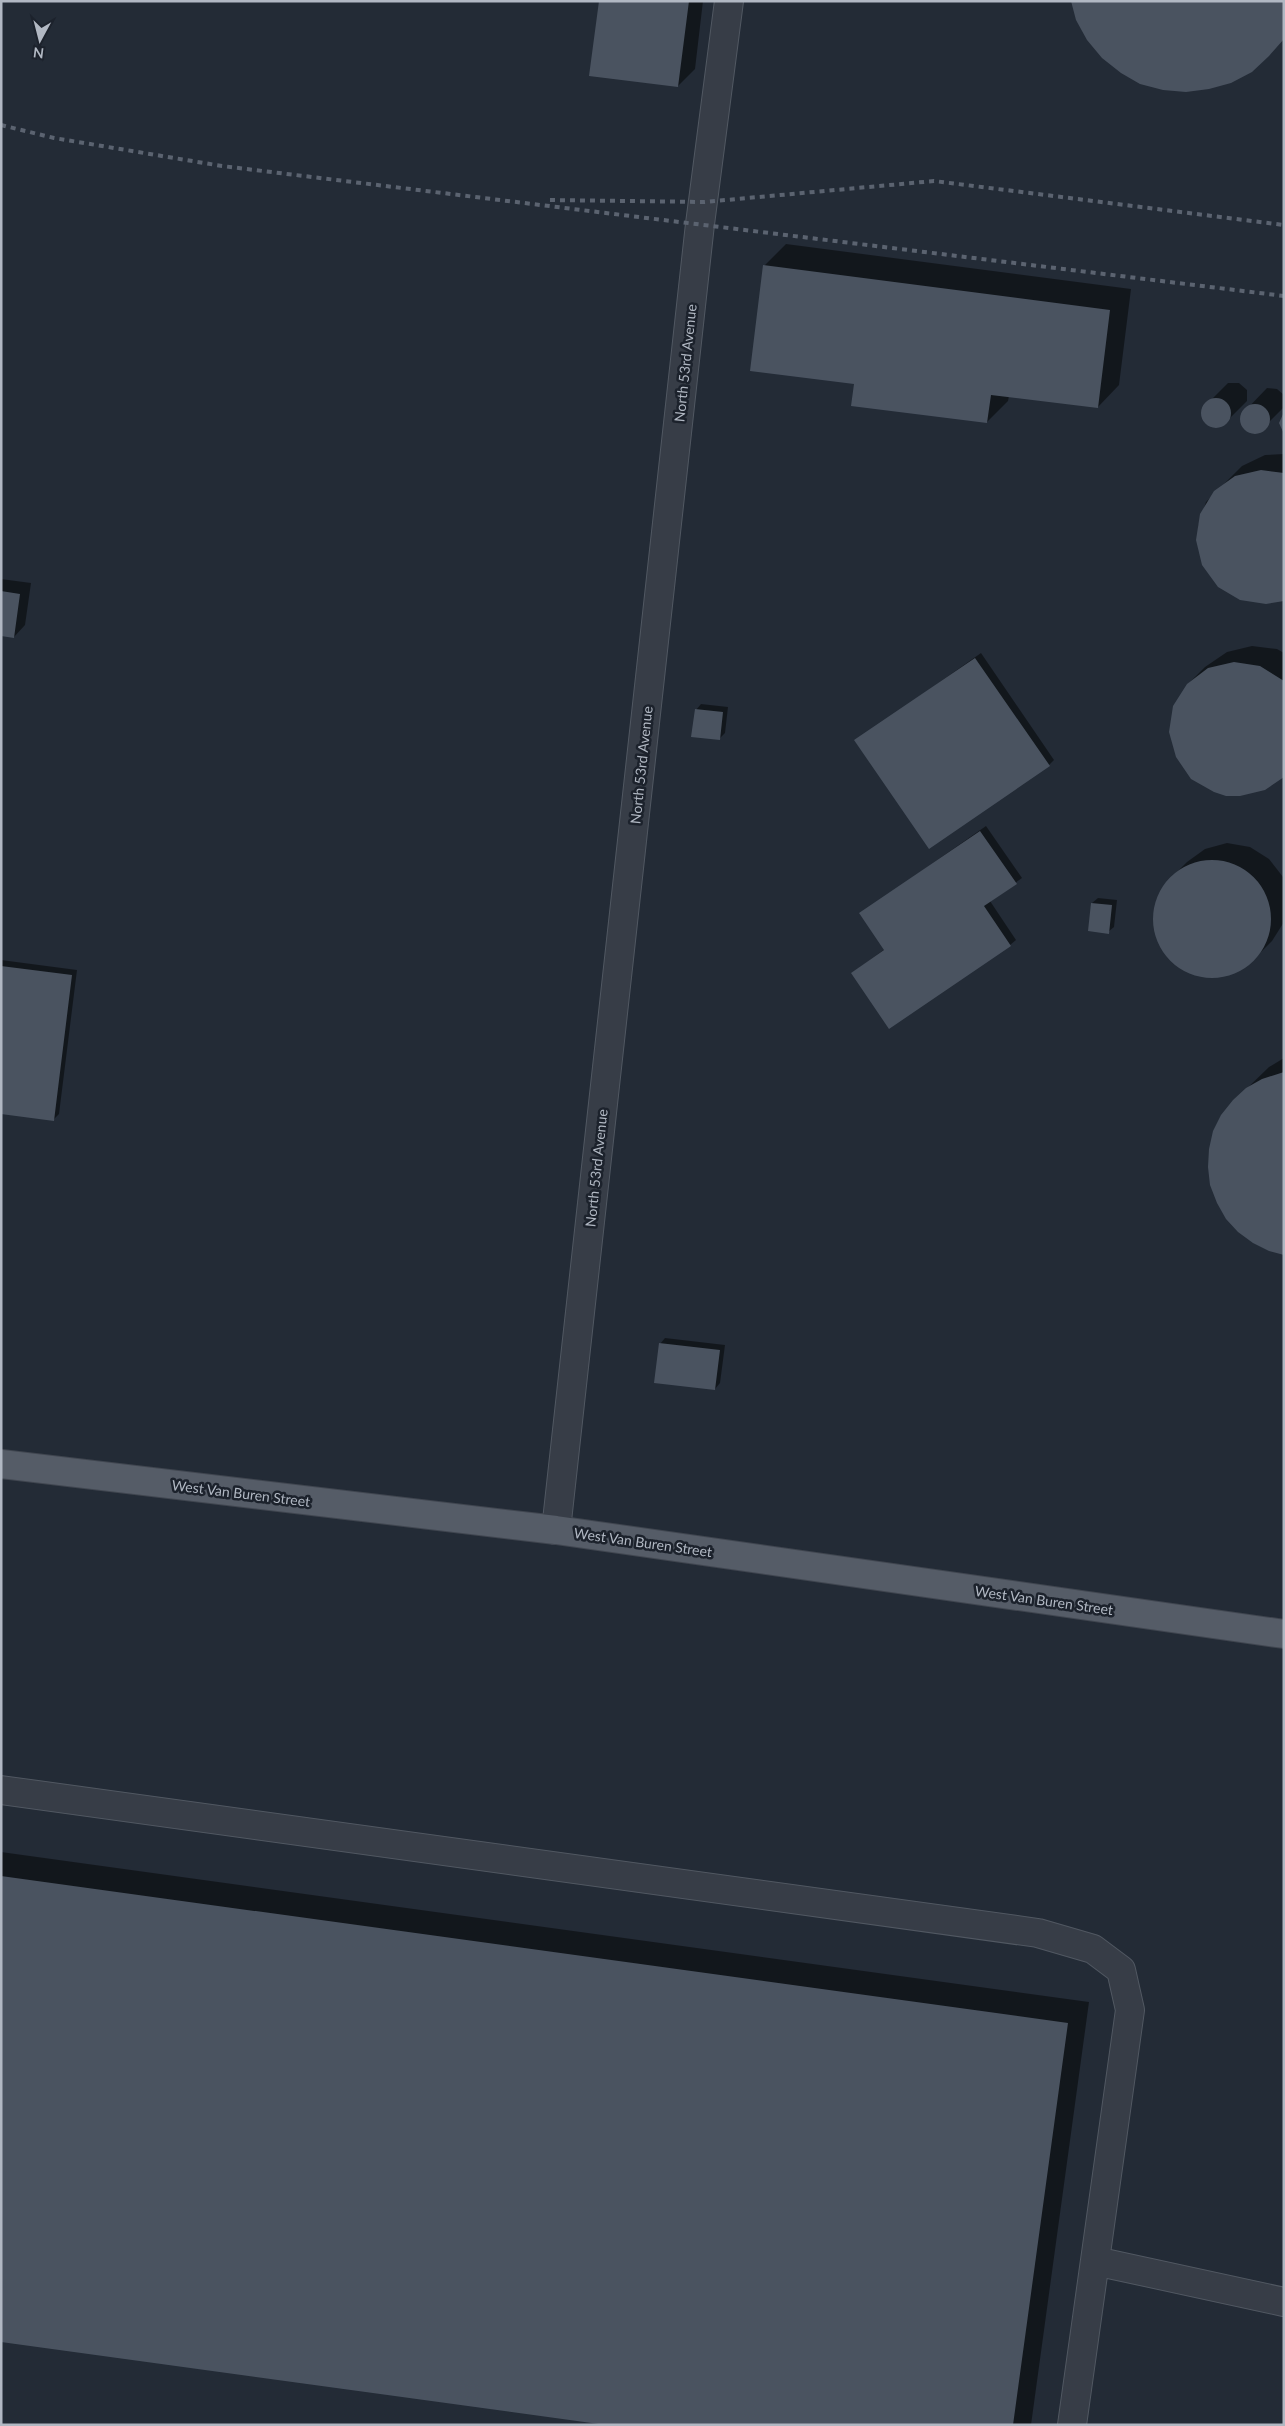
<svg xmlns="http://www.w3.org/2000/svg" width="1285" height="2426" viewBox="0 0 1285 2426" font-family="Lato,sans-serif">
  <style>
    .shadow { fill: #0007 }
    .building { fill: #4a5360 }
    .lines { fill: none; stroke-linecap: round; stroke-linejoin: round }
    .minor-casing { stroke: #515862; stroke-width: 30 }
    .major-casing { stroke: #404650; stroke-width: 30 }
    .minor { stroke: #373d47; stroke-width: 28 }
    .major { stroke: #555c67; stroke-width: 28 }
    .rail { stroke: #5b6370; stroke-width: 4; stroke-dasharray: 5 5; stroke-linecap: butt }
    .labels { text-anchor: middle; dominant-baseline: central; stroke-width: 5; stroke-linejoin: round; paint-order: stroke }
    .street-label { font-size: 14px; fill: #b1b8c3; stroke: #1c222c }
  </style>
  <rect width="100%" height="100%" fill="#232b36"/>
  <path class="shadow" d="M600,1H703L695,69L678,86Z
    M786,244L1131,289L1119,385L1098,407L1009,396L1008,401L987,422L855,383L764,266Z
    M1228,383H1239L1247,390V401L1222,426H1211L1204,418L1203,408Z
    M1267,388L1277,389L1284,395V407L1260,431H1249L1242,424V414Z
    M1284,454V599L1199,552L1198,527L1206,502L1242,466L1265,455Z
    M1,579L31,583L25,625L14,637L1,635Z
    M1252,646L1277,649L1284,653V775L1188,684L1205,667L1227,652Z
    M981,653L1054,760L1049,765L856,741Z
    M701,704L728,707L725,733L719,739L696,710Z
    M986,826L1022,878L990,901L1016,940L1010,945L852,973L885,949L860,914Z
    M1227,843L1250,847L1269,859L1283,877L1284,922L1272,941L1255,958L1237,971L1215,977L1192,973L1173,961L1159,943L1154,921L1157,899L1169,880L1187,862L1205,849Z
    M1098,898L1117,900L1114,927L1108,932L1090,930L1092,903Z
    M1,960L77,970L59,1114L53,1120L1,1113Z
    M1284,1058V1254L1234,1101L1269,1067Z
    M665,1338L725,1345L720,1383L715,1389L660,1344Z
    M1,1852L1089,2002L1031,2425H615L1,2340Z"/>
  <path class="building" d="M599,1H689L678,87L589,76Z
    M1071,1H1284V39L1269,56L1252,72L1231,83L1209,89L1186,92L1163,90L1140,84L1121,73L1102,58L1087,40L1076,20Z
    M763,265L1110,310L1098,408L991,395L987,423L851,406L854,384L750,371Z
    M1201 413a15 15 0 1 1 30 0a15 15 0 1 1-30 0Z
    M1240 419a15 15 0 1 1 30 0a15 15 0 1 1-30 0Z
    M1284,412V434L1279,423Z
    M1261,470L1284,473V601L1266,604L1240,600L1218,587L1202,565L1196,540L1200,514L1214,491L1235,476Z
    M1,591L20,594L14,638L1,636Z
    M975,658L1050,766L929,849L854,740Z
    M1234,662L1260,666L1284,681V777L1265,790L1240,796H1226L1214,792L1191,779L1176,757L1169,732L1173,706L1187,684L1208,668Z
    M695,709L723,712L720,740L691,737Z
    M980,831L1017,884L984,906L1011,946L889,1029L851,973L884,950L859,913Z
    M1153 919a59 59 0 1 1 118 0a59 59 0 1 1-118 0Z
    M1091,903L1112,905L1109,934L1088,931Z
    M1,966L72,975L54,1121L1,1114Z
    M1284,1072V1255L1269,1251L1253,1243L1238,1232L1226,1219L1217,1203L1210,1185L1208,1167L1209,1149L1213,1131L1221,1115L1233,1100L1246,1088L1262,1079Z
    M659,1343L720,1350L715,1390L654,1383Z
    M1,1876L1068,2023L1013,2425H606L1,2342Z"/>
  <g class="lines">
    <defs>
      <path id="minor" d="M556,1530L700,224L729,1
        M1,1790L1038,1933L1093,1949L1121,1970L1130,2010L1072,2425
        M1095,2261L1284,2302"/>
      <path id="major" d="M1,1464L556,1530L1284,1634"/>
    </defs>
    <use href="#minor" class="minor-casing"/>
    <use href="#major" class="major-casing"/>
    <use href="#minor" class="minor"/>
    <use href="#major" class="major"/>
    <path class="rail" d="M1,125L54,138L222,166L1284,296
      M550,200L704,202L934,181L1284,225"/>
  </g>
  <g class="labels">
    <g class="street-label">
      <text transform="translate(685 363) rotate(-84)">North 53rd Avenue</text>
      <text transform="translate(641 765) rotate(-84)">North 53rd Avenue</text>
      <text transform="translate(596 1168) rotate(-84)">North 53rd Avenue</text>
      <text transform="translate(241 1493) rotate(7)">West Van Buren Street</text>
      <text transform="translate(643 1542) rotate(8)">West Van Buren Street</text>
      <text transform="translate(1044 1600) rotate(8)">West Van Buren Street</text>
    </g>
  </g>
  <rect width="1285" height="2426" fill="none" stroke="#b1b8c3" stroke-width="5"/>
  <g transform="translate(40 40) rotate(187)" stroke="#1c222c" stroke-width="4" paint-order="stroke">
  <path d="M0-4L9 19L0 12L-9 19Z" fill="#b1b8c3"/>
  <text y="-8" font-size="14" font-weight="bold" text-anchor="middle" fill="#b1b8c3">N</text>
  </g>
</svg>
